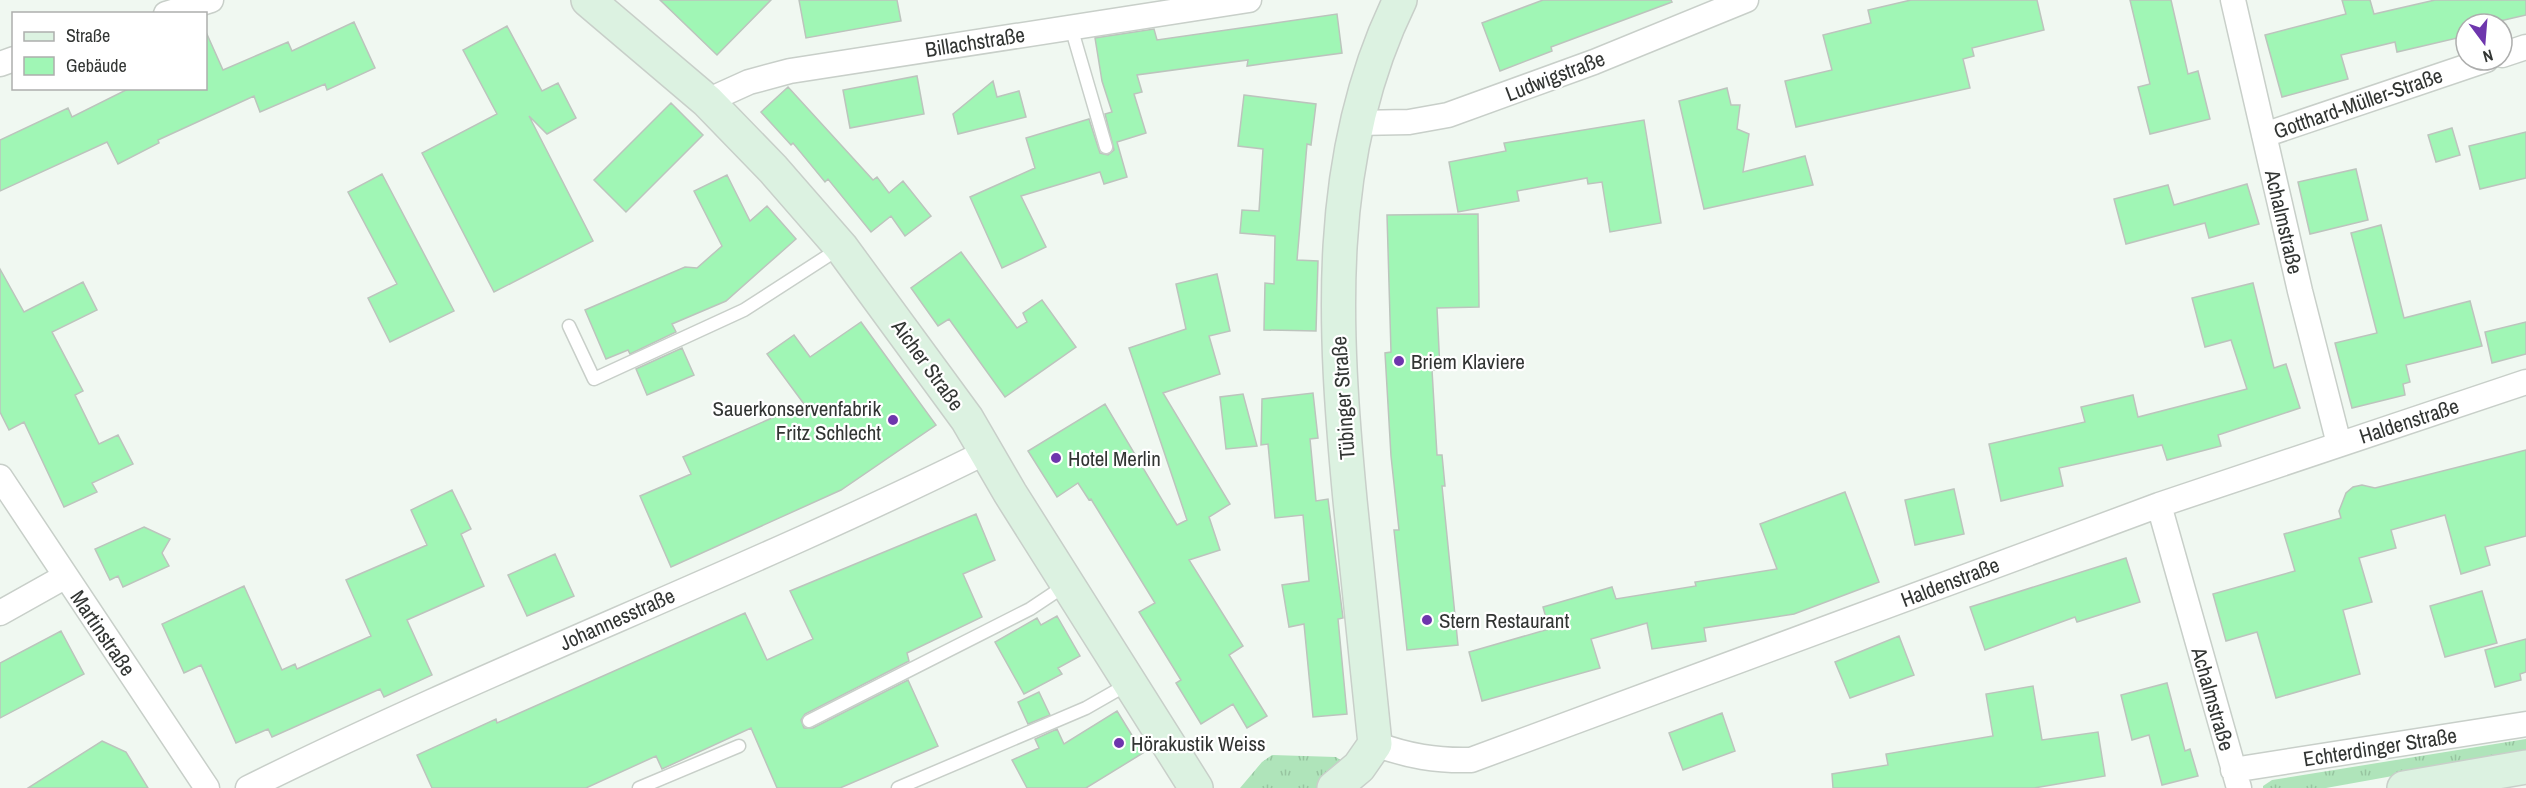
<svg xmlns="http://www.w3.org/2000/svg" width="2526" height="788" viewBox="0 0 2526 788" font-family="'Archivo Narrow',sans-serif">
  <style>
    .grass { fill: url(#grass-tufts) }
    .building { fill: #a0f6b5; stroke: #bcc4bd; stroke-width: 1.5 }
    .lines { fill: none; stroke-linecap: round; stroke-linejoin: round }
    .lane-casing { stroke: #c8cfc9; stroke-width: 15 }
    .street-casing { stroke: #c8cfc9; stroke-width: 27 }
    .secondary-casing { stroke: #c8cfc9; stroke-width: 36 }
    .lane { stroke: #fff; stroke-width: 12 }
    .street { stroke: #fff; stroke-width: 24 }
    .secondary { stroke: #dcf2e1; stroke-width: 33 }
    .poi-dot { fill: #6e36ad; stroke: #fff; stroke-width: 2 }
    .labels { text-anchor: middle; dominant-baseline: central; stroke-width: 4.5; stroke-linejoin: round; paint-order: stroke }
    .street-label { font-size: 21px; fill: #323533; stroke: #fff }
    .poi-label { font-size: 21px; fill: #323533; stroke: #fff; text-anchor: start }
  </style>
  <defs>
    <pattern id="grass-tufts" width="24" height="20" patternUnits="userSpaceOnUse" patternTransform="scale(1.5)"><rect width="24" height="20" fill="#afe4ba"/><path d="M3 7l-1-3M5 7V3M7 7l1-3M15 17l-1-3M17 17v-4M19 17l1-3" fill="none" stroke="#97c4a0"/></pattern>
  </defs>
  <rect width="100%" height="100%" fill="#f0f8f1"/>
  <path class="grass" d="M2526,739V752L2326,788H2263V786L2272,780Z
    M1272,755L1336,757L1348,765L1320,788H1240L1262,762Z"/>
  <path class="building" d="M660,0H771L717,55Z
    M799,0H897L901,21L806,38Z
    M1543,0H1671L1672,2L1551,47L1552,51L1500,71L1482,23Z
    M1911,0H2037L2044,30L1972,48L1974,56L1963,59L1970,88L1796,127L1785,81L1832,70L1823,35L1871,23L1868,10Z
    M2130,0H2171L2188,74L2198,71L2210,119L2150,134L2138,87L2150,84Z
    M2342,0H2370L2374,14L2435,0H2526V15L2487,24H2466V36L2397,52L2395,42L2341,55L2348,79L2282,97L2265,35L2346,14Z
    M1337,14L1342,53L1247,66L1248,60L1137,75L1142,92L1134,94L1146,133L1117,142L1127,177L1104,184L1100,172L1021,196L1046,247L1002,268L970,197L1035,168L1026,138L1089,119L1100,153L1108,155L1114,150L1105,114L1112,112L1102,81L1095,38L1154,29L1157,40Z
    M354,22L375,68L327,90L325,84L260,112L254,96L158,140L159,143L118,164L107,142L0,191V140L68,108L72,117L130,88H206V32L223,70L288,42L292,51Z
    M507,26L542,91L558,83L576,118L547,134L529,116L593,241L494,292L422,153L497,114L463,50Z
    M917,76L924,114L850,128L843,90Z
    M993,81L997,97L1019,91L1026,117L958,134L953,114Z
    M788,87L873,180L877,177L889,193L903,181L931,216L905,236L891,216L871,232L828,179L825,182L793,143L791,145L761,112Z
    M1727,88L1731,105H1740L1737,129L1749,134L1743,172L1805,156L1813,185L1704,209L1679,101Z
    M1244,95L1316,104L1311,145L1307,144L1297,260L1318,261L1316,331L1264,330L1265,283L1274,284L1275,236L1240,233L1242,210L1259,211L1263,149L1238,146Z
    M671,103L703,135L626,212L594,180Z
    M1644,120L1661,223L1610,232L1602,182L1588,184L1587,178L1517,191L1519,201L1458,212L1449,162L1506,151L1504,143Z
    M2452,128L2460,155L2436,162L2428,135Z
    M2526,132V178L2480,189L2469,146Z
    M2356,169L2368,220L2310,234L2298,182Z
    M382,174L454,311L390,342L368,298L397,284L348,192Z
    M727,175L750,221L767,206L796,239L726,301L672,324L676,332L630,354L628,350L606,359L585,310L685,267L697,268L722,246L694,191Z
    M2247,184L2259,224L2209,238L2205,223L2126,244L2114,199L2168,185L2174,205Z
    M1478,214L1479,307L1437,308L1440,370H1432L1437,455H1442L1445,486H1442L1458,645L1407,650L1394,530H1399L1391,456L1385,353L1391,352L1387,215Z
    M2381,225L2404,318L2470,301L2482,346L2406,365L2410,382L2403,384L2405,395L2352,408L2335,343L2377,333L2351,233Z
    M961,252L1017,328L1027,322L1023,313L1042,300L1076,347L1005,397L949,319L938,326L911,288Z
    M0,269L24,312L83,282L97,310L52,332L83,391L75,395L99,444L118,435L133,464L92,483L97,492L64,507L24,422L9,430L0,412Z
    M1217,274L1230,331L1209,336L1220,374L1163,393L1230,504L1209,517L1220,550L1189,560L1243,646L1229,655L1267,716L1247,728L1233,704L1201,724L1176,683L1181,680L1139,612L1155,603L1091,499L1089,500L1078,483L1057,497L1028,451L1105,404L1177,525L1187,520L1129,348L1186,329L1176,284Z
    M2253,283L2274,368L2286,364L2300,408L2218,435L2221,446L2167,460L2162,445L2059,468L2063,486L2001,501L1989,444L2085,422L2081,407L2133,395L2138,417L2247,389L2231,340L2205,347L2192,298Z
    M861,322L936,425L841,490L671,567L640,496L691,474L683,457L804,404L767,354L794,335L810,357Z
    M2526,322V354L2492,363L2485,332Z
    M682,348L694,375L647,395L636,369Z
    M1313,393L1318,438L1310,439L1316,501L1328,499L1343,618L1338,619L1347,714L1313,717L1304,624L1289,627L1282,585L1309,581L1303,515L1275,518L1268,444L1261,445L1262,399Z
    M1243,394L1257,446L1226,449L1220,397Z
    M2526,450V536L2485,547L2490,565L2461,574L2445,515L2391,530L2396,548L2359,558L2372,602L2343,610L2360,674L2276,698L2257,632L2226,641L2213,594L2295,571L2284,534L2341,518L2339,511L2346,493L2353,487L2362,485L2375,488Z
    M1954,489L1964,534L1915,545L1905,500Z
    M452,490L471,529L461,534L484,586L407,620L432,675L384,697L380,689L272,737L268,729L236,743L201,665L184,673L162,624L244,586L282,670L295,664L297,669L371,636L346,580L427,545L411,510Z
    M1845,492L1879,582L1794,614L1704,628L1706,641L1652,649L1647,623L1591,639L1600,668L1482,701L1469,652L1549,629L1543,607L1612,587L1616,599L1696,586L1695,582L1777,569L1760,524Z
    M976,514L995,560L963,574L982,617L907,653L909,661L805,714L801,720L804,728H813L908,680L938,746L840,788H777L751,728L662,769L656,756L586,788H432L417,755L496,719L497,723L745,613L767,660L813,639L790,591Z
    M144,527L170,539L162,553L169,566L123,587L118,576L110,580L95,549Z
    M555,554L574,596L527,616L508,575Z
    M2126,558L2140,602L2077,622L2075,617L1985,650L1970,607Z
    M2482,591L2497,643L2445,657L2430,606Z
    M1057,616L1080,656L1058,668L1062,674L1024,694L995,642L1037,618L1041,625Z
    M61,631L84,674L0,718V663Z
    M1899,636L1914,675L1850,698L1835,662Z
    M2526,639V672L2520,674L2521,680L2495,687L2485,650Z
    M2167,683L2185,751L2190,749L2198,776L2162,785L2149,735L2132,740L2121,695Z
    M2033,686L2042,740L2098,732L2105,776L2034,788H1833L1832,774L1888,765L1886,754L1993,736L1986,694Z
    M1039,692L1050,715L1028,724L1018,702Z
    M1117,711L1143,753L1086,788H1027L1012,760L1039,748L1035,739L1057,729L1064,744Z
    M1722,713L1735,751L1683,770L1669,733Z
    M102,741L126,752L148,788H28Z"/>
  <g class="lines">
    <defs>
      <path id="lane" d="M1071,27L1106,147
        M569,326L594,379L744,310L840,248
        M809,721L1030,609L1066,585
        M639,788L739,746
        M898,788L1086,708L1128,684"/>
      <path id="street" d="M2233,0L2300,291L2339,444
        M166,14L211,0
        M2502,55L2526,47
        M0,64L14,59
        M707,101L749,82L790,71L1249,0
        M1356,123L1409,122L1448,115L1594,62L1746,0
        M2264,135L2486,60
        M0,477L207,788
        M2159,505L2239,788
        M0,613L66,576
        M1375,744C1408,756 1436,761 1471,760L2159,505L2526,382
        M2233,770L2526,724
        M248,788C490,668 744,572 986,452"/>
      <path id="secondary" d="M588,0L707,101L773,169L841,247L967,419L1010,493L1196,788
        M1334,788L1359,767L1375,744C1367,663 1358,581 1350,500C1334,331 1323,157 1400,0
        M2404,788L2526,767"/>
    </defs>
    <use href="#lane" class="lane-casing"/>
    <use href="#street" class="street-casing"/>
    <use href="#secondary" class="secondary-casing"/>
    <use href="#lane" class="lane"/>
    <use href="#street" class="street"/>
    <use href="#secondary" class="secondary"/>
  </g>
  <g class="poi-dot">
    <circle cx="1399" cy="361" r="6"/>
    <circle cx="893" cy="420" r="6"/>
    <circle cx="1056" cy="458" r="6"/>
    <circle cx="1427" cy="620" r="6"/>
    <circle cx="1119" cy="743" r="6"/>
  </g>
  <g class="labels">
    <g class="street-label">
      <text transform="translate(975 42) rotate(-9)">Billachstraße</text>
      <text transform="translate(1555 76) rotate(-21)">Ludwigstraße</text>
      <text transform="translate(2358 103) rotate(-19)">Gotthard-Müller-Straße</text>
      <text transform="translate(2284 222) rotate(77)">Achalmstraße</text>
      <text transform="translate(928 365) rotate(54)">Aicher Straße</text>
      <text transform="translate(1343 398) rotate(-94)">Tübinger Straße</text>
      <text transform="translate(2409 421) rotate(-18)">Haldenstraße</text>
      <text transform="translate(1950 582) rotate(-21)">Haldenstraße</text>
      <text transform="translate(617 619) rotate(-24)">Johannesstraße</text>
      <text transform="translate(103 633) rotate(56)">Martinstraße</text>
      <text transform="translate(2213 699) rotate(74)">Achalmstraße</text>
      <text transform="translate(2380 747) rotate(-9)">Echterdinger Straße</text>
    </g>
    <g class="poi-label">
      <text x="1411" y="361">Briem Klaviere</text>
      <text x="881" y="408" text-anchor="end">Sauerkonservenfabrik<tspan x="881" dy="24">Fritz Schlecht</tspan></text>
      <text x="1068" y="458">Hotel Merlin</text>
      <text x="1439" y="620">Stern Restaurant</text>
      <text x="1131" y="743">Hörakustik Weiss</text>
    </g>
  </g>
  <rect x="12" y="12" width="195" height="78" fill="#ffffff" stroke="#adaead" stroke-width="1.5"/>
  <rect x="24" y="32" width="30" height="9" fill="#dcf2e1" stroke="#adaead" stroke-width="1.5"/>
  <text x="66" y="42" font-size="18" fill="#323533">Straße</text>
  <rect x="24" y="57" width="30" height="18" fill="#a0f6b5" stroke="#adaead" stroke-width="1.5"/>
  <text x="66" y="72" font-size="18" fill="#323533">Gebäude</text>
  <g transform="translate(2484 42) rotate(164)"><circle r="28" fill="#ffffff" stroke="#adaead" stroke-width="1.5"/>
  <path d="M0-4.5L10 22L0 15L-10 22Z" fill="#6e36ad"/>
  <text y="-9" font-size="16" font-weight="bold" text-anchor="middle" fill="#323533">N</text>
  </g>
</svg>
